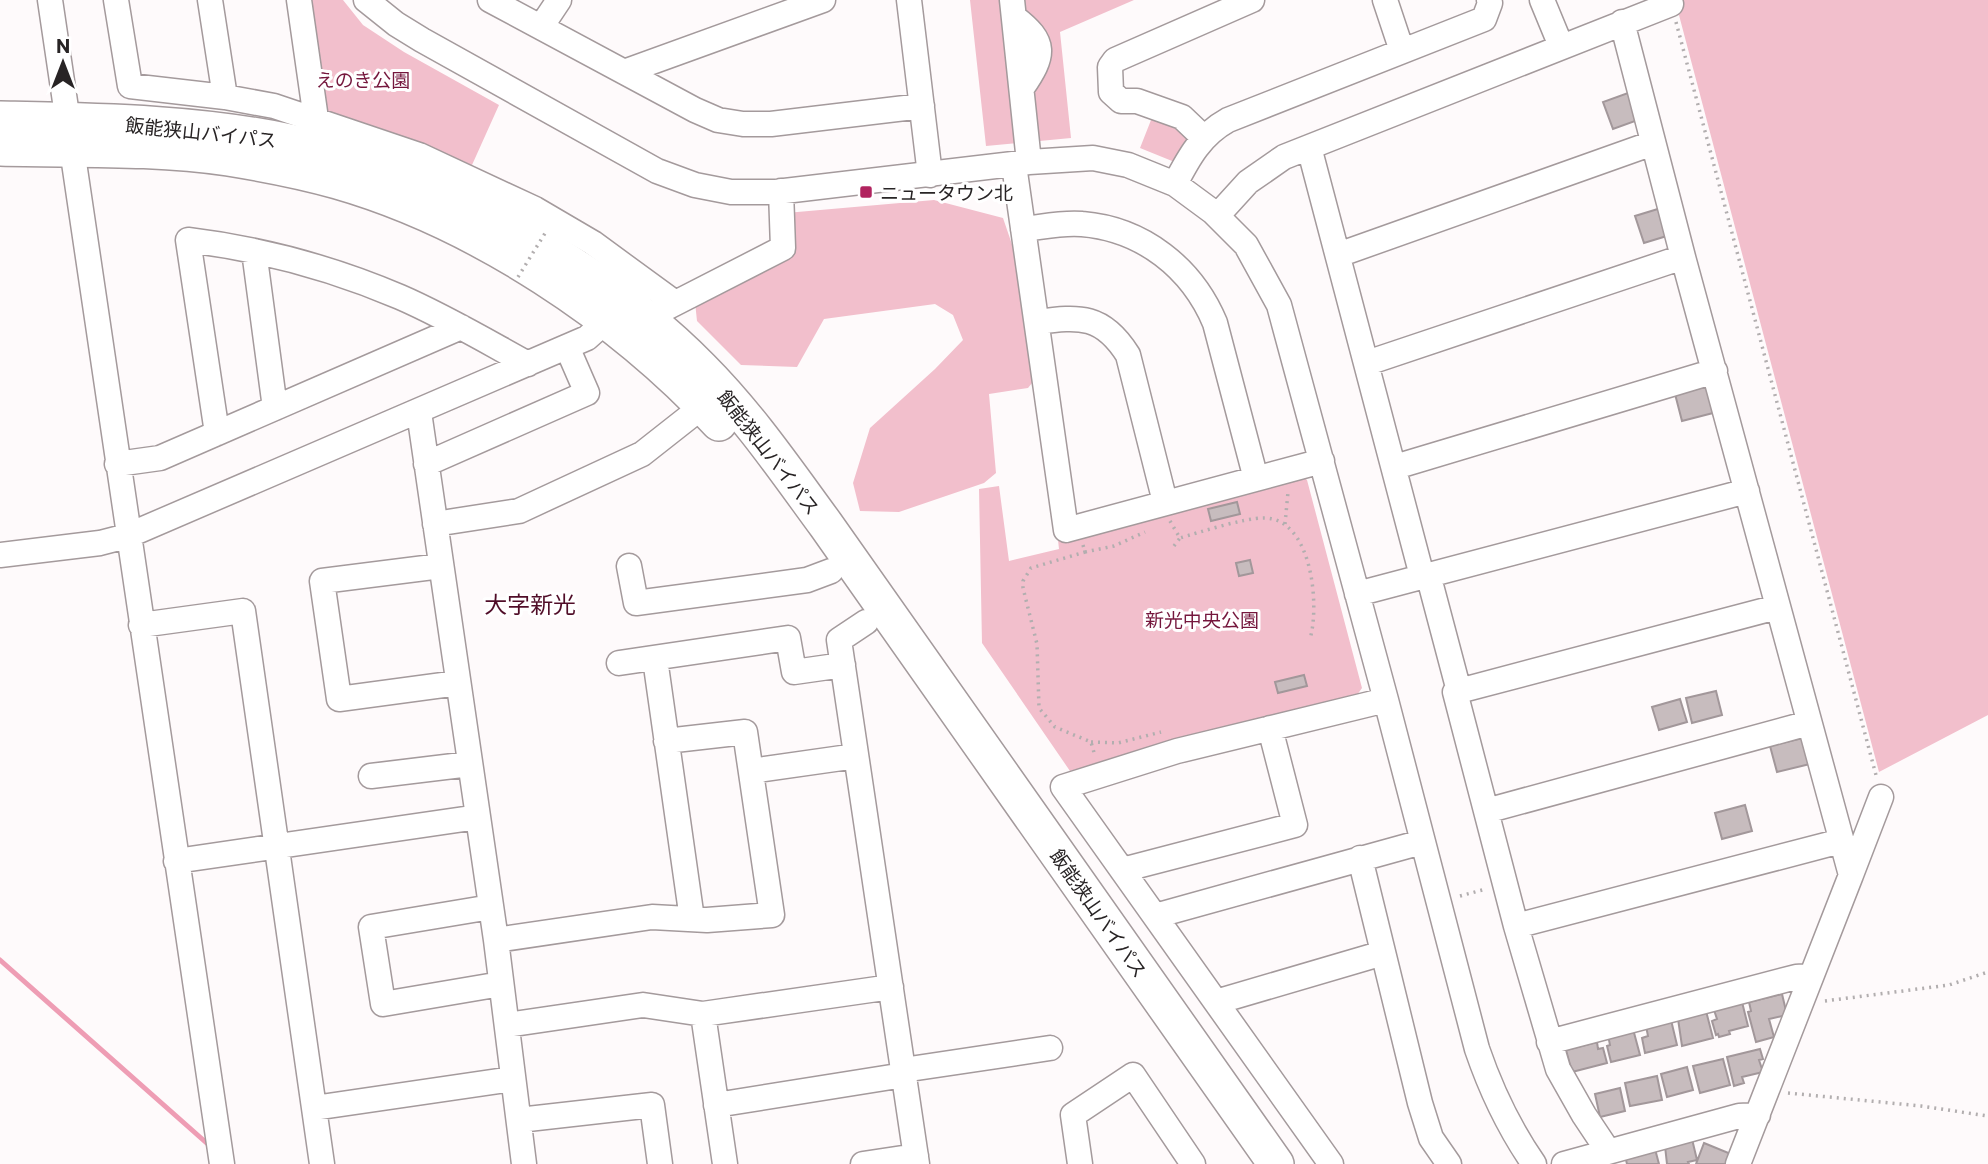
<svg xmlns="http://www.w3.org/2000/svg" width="1988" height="1164" viewBox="0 0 1988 1164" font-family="Commissioner,'Noto Sans JP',sans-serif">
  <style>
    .green { fill: #f2bfcc }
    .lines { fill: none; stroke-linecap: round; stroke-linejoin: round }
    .stream { stroke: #ee9db4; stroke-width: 5 }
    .building { fill: #c7bcbe; stroke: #a2979a; stroke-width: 2 }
    .minor-casing { stroke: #a49a9c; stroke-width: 27 }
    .highway-casing { stroke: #a49a9c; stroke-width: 38 }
    .path { stroke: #b2aeaf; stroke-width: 3.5; stroke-dasharray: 2 5; stroke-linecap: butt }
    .minor { stroke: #fff; stroke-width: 24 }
    .highway { stroke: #fff; stroke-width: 35 }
    .path-bridge { stroke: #b2aeaf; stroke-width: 3.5; stroke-dasharray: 2 5; stroke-linecap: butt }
    .poi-dot { fill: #b1245f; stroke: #fff; stroke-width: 2.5 }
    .labels { text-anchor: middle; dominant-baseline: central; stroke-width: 6; stroke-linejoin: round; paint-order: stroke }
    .park-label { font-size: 19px; fill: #75173d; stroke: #fff }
    .street-label { font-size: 19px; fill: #282425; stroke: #fff }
    .poi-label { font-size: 19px; fill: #282425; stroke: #fff; text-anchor: start }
    .quarter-label { font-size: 23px; fill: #500d28; stroke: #fff }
  </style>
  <rect width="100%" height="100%" fill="#fefafb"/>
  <path class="green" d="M307,0H343L363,25L404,52L499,105L472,165L330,113L323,105Z
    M970,0H1134L1060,32L1071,138L986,146Z
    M1675,0H1988V715L1879,772Z
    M1153,115L1179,124L1190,142L1177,163L1140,148Z
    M934,200L1003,218L1018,262L1036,378L1028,388L989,394L996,473L984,483L899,512L860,511L853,483L870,428L935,369L963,340L953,315L935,304L824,319L797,367L741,365L697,321L695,302L786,258V213Z
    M1301,475L1307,480L1362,688L1357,695L1070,771L982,643L979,489L999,486L1009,561L1059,549L1058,540Z"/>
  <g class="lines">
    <path class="stream" d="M0,960L210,1146"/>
  </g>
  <path class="building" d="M1628,93L1638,120L1613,129L1603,102Z
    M1661,208L1670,235L1644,243L1635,216Z
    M1710,385L1717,412L1682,421L1675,394Z
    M1237,502L1240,514L1211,521L1208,509Z
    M1250,560L1253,573L1239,576L1236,563Z
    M1304,675L1307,686L1278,693L1275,682Z
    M1716,691L1722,715L1692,723L1686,698Z
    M1680,699L1687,722L1659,730L1652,707Z
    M1803,738L1810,764L1777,772L1770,746Z
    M1745,805L1752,831L1722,839L1715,813Z
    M1782,994L1787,1015L1769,1019L1774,1037L1756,1042L1748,1012L1751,1011L1749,1002Z
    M1742,1002L1748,1026L1729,1031L1730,1034L1719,1037L1718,1034L1716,1035L1712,1021L1717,1019L1714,1010Z
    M1706,1011L1713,1038L1682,1046L1678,1019Z
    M1671,1020L1677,1045L1645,1053L1642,1038L1648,1036L1646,1026Z
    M1633,1029L1640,1055L1611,1062L1607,1046L1610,1045L1608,1035Z
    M1597,1042L1598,1049L1603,1048L1607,1063L1572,1072L1566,1050Z
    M1760,1049L1763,1059L1759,1060L1763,1072L1742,1077L1744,1083L1734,1086L1727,1057Z
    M1723,1059L1730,1085L1700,1093L1693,1066Z
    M1687,1067L1693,1090L1667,1097L1661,1074Z
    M1657,1076L1662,1100L1630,1106L1625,1083Z
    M1620,1088L1625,1111L1600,1117L1595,1094Z
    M1692,1139L1697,1160L1688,1162L1689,1164H1667L1665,1146Z
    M1704,1143L1731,1154L1727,1164H1696Z
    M1655,1149L1659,1164H1627L1625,1156Z"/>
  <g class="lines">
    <defs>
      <path id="minor" d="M50,0L222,1164
        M116,0L130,86L225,97L274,106L419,155L535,209L593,243L675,303
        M210,0L225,97
        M299,0L316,119
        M366,0L396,24L422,40L657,171L695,185L731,192H776L1029,162L1093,158L1128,165L1175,184L1213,212L1246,245L1279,305L1386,700L1477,1049C1491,1090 1509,1128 1534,1164
        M490,0L695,110L718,120L743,124H771L922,106
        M909,0L930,175
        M1012,0L1029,162
        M1385,0L1402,51
        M1542,0L1561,46
        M1014,17C1047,42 1045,55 1022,88
        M1622,22L1683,257L1851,875L1738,1164
        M541,27L559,0
        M624,72L823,0
        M1203,137L1182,117L1137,101H1121L1111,92L1110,67L1115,60L1252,0
        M1309,147L1422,576
        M1014,165L1066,530L1322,461
        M1175,184C1189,157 1201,135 1228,120L1484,19L1490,3L1489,0
        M1217,216L1248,182L1284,157L1671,4
        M1023,229C1042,227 1063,222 1082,224C1143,229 1192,268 1215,323L1256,479
        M254,251L275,408
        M1338,255L1653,143
        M662,310L783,248L781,191
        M1037,322C1080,316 1103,315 1128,355L1165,502
        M1367,363L1683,257
        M419,412L496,940L524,1164
        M217,433L188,240C262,249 332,268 400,297C444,316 486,341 528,364
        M117,464L160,458L461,327
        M426,464L587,393L567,347
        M1395,467L1715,371
        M435,524L519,511L642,454L703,406
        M0,555L100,543L127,536L587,338L606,321
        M441,566L322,581L339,699L458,683
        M629,566L636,603L807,580L831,571
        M1428,574L1459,691
        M1357,594L1747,491
        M866,622L839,640L917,1164
        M141,625L243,611L322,1164
        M655,659L692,919
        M619,663L788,638L794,672L843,665
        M751,771L856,756
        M371,776L470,764
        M1486,811L1809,723
        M1360,858L1420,1103L1431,1138L1449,1164
        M176,861L478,817
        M1122,870L1295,825L1270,728
        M1851,875L1881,797
        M491,907L371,927L383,1004L501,984
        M1155,916L1422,842
        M1516,926L1841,841
        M496,940L652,917L707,920L772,915L745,732L666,741
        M1216,1002L1383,953
        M703,1014L725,1164
        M507,1025L643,1005L703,1014L891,987
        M1549,1042L1796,977L1811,976
        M903,1070L1050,1048
        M716,1105L904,1075
        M314,1108L513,1079
        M519,1120L652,1105L660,1164
        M1608,1151L1584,1115L1558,1069L1516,926L1455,692L1777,607
        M863,1164L916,1156
        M1080,1164L1073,1115L1133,1075L1193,1164
        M1331,1164L1063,787L1177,751L1386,700
        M1564,1164L1739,1116L1758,1115"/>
      <path id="highway" d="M0,119C98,121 198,122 295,143C320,148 346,157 370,166C491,209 611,277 701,368C749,416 787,472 826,525L1276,1164
        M0,148C75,150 153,147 228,158C265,164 302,171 337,181C477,221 621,317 719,423"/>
    </defs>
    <use href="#minor" class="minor-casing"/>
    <use href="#highway" class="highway-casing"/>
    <path class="path" d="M1676,22L1877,779
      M1170,521L1180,538C1200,532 1244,518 1264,518C1312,518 1320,605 1310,639
      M1285,524L1288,492
      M1083,545L1085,552L1031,568L1023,581V588L1037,644L1039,708L1055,727L1091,742L1095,756
      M1174,546L1180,538
      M1085,552L1114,546L1145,532
      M1091,742L1118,743L1161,732
      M1460,896L1486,889
      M1825,1001L1949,985L1988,972
      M1788,1093L1921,1106L1988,1116"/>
    <use href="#minor" class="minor"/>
    <use href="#highway" class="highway"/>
    <path class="path-bridge" d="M518,277L547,230"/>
  </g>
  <rect class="poi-dot" x="859" y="185" width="14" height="14" rx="3.5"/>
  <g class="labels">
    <g class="park-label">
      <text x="363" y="79">えのき公園</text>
      <text x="1202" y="619">新光中央公園</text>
    </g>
    <g class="street-label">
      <text transform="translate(201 132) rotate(6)">飯能狭山バイパス</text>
      <text transform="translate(769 452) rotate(52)">飯能狭山バイパス</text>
      <text transform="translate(1099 913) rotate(55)">飯能狭山バイパス</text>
    </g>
    <g class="poi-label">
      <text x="880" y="192">ニュータウン北</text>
    </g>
    <g class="quarter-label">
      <text x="530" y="604">大字新光</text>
    </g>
  </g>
  <g transform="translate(63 63)" stroke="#ffffff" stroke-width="5" paint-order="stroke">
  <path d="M0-5L12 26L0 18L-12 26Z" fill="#282425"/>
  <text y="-10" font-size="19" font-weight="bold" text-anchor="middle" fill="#282425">N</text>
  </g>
</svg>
